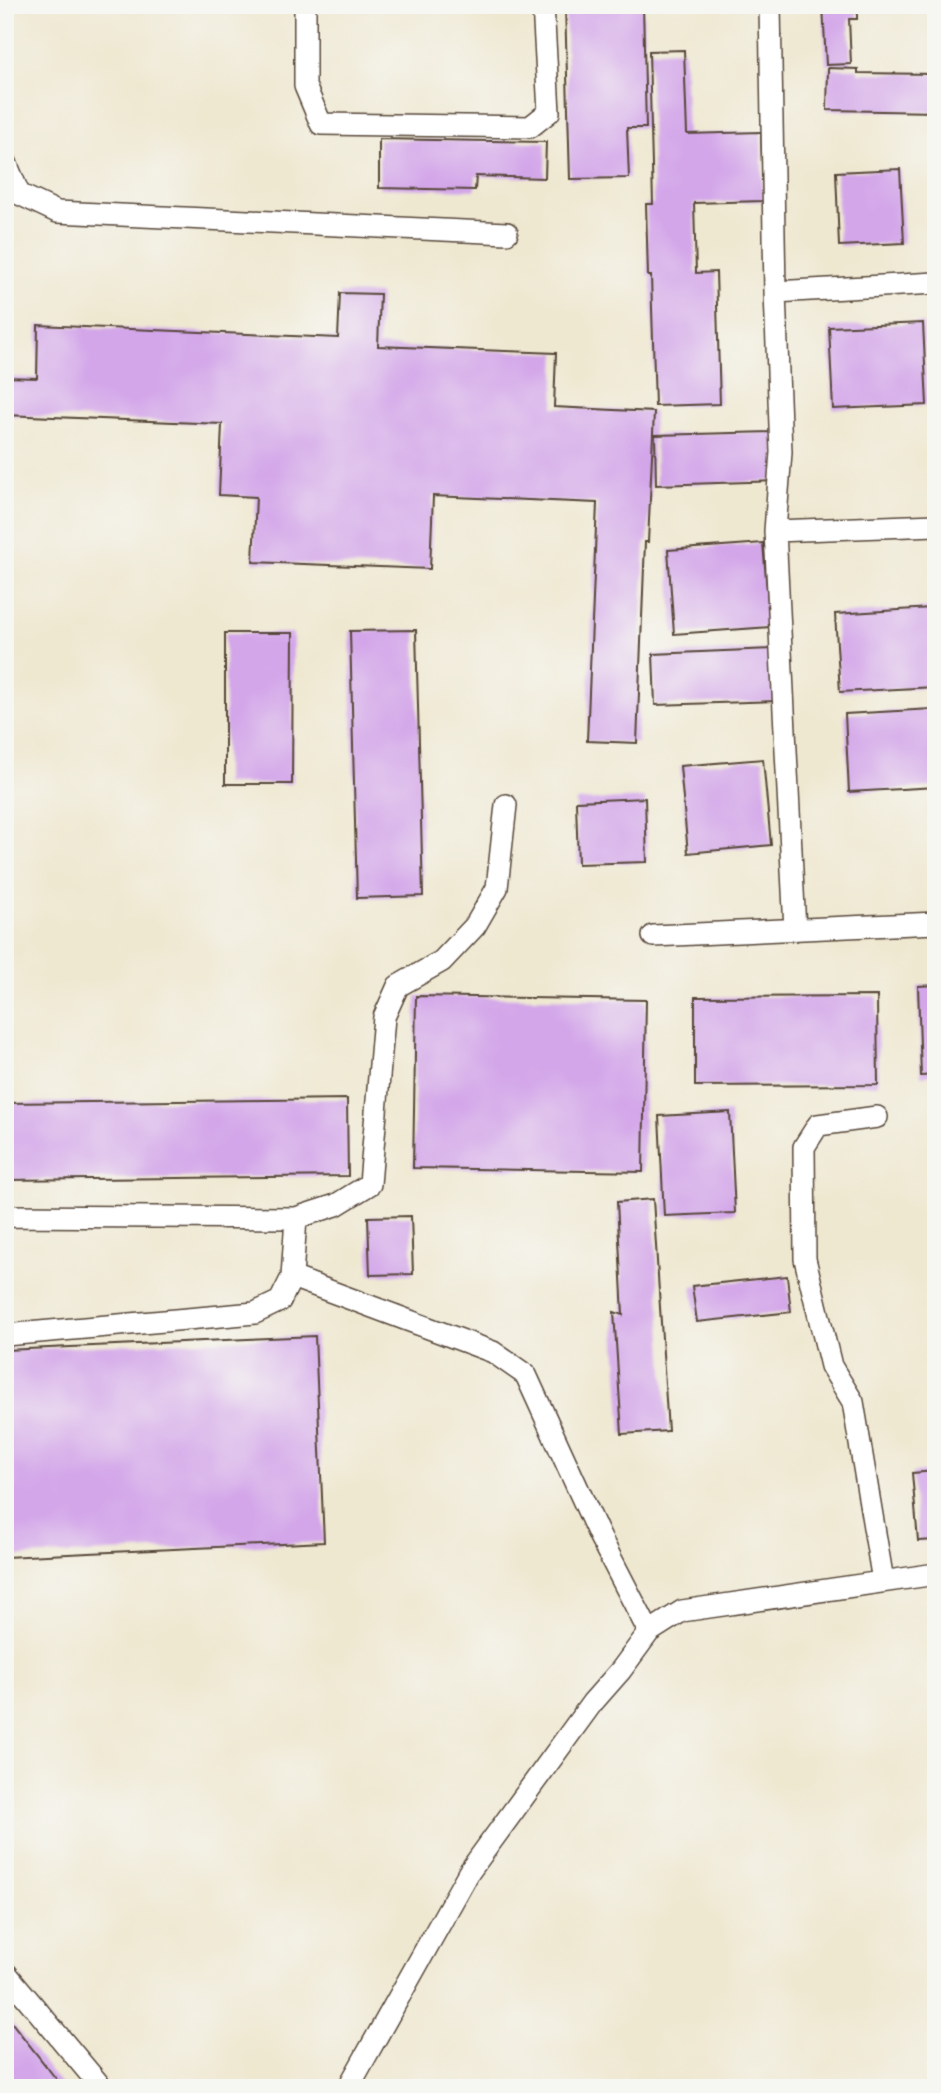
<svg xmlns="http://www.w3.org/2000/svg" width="941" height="2093" viewBox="0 0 941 2093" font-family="'IM FELL DW Pica',serif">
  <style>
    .building { fill: #d3a6e9 }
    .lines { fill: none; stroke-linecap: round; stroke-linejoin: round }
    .lane-casing { stroke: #564639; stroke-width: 24 }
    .lane { stroke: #fff; stroke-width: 21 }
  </style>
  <rect width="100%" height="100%" fill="#f6f6f2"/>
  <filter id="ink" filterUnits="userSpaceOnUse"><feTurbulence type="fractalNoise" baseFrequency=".0143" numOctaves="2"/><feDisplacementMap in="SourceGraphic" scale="14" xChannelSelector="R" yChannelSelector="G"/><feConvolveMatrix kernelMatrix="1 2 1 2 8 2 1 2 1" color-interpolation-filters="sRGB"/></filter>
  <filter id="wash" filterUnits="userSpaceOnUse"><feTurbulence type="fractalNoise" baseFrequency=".00686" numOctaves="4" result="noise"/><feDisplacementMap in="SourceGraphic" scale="28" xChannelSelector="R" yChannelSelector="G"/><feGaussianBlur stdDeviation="1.57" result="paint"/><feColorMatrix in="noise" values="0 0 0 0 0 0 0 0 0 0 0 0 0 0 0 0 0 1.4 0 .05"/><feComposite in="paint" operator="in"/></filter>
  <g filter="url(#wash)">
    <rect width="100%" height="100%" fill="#efe8d1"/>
    <g id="blocks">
      <path class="building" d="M565,5H643L646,128H627L629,178L570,179Z
        M823,5H857V19H849L851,64L826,65Z
        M684,50L687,134L761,132L763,201L694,203L696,273L716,272L720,404L655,406L651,276H648L646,204H653L649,51Z
        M828,68L858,69V73L936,74V112L827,110Z
        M379,139L546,142L545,178L476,176L475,190L379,188Z
        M900,169L904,243L839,246L836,172Z
        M340,293L380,294L378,346L556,353L554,407L654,412L648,542H645L637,743L587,741L597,503L433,496L430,569L253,562L256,497L219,495L222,424L5,415V377L37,378L38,325L338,338Z
        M923,323L927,405L833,409L829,327Z
        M775,432L776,481L656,485L655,435Z
        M763,543L770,627L674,634L668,550Z
        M931,608L935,687L840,692L835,614Z
        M416,630L423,896L357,898L350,631Z
        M225,633H293L292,784H225Z
        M775,649L777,701L655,705L653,654Z
        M932,709L936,787L849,792L845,714Z
        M763,759L771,845L688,853L680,766Z
        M645,798L647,862L578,864L576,801Z
        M936,985V1075L921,1076L918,986Z
        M416,996L646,1000L643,1172L413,1168Z
        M877,996L878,1085L695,1086V997Z
        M347,1099L348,1176L5,1180V1103Z
        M730,1112L735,1213L664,1216L659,1116Z
        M653,1199L668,1431L622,1434L614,1312L623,1315L617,1202Z
        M411,1216L413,1274L370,1275L368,1217Z
        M787,1276L791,1312L697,1322L692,1286Z
        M315,1336L324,1542L5,1557V1350Z
        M936,1471V1540L918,1541L912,1473Z
        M5,2014L57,2080L63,2088H5Z"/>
    </g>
  </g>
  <g filter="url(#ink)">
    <use href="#blocks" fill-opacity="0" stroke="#564639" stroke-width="2"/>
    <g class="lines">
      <defs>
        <path id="lane" d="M305,5V86L321,124L530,127L549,112L543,5
          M770,5L775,292L936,283
          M5,160L19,194L57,212L507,233
          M775,292L781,452L775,531L795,930
          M775,531L936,525
          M653,936L936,923
          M877,1117L818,1125L804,1147L805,1259L831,1366L853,1402L883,1581
          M5,1218L9,1216L296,1218L336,1205L370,1184L384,1017L398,986L442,961L475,926L497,888L506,805
          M292,1277L493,1352L526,1375L600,1537L649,1632
          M5,1335L255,1313L280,1301L292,1277L296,1218
          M5,1972L102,2088
          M348,2088L469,1872L592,1703L621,1670L649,1632L682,1611L936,1574"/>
      </defs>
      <use href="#lane" class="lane-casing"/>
      <use href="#lane" class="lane"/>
    </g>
  </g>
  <rect width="941" height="2093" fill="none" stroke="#f6f6f2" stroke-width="28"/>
</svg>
